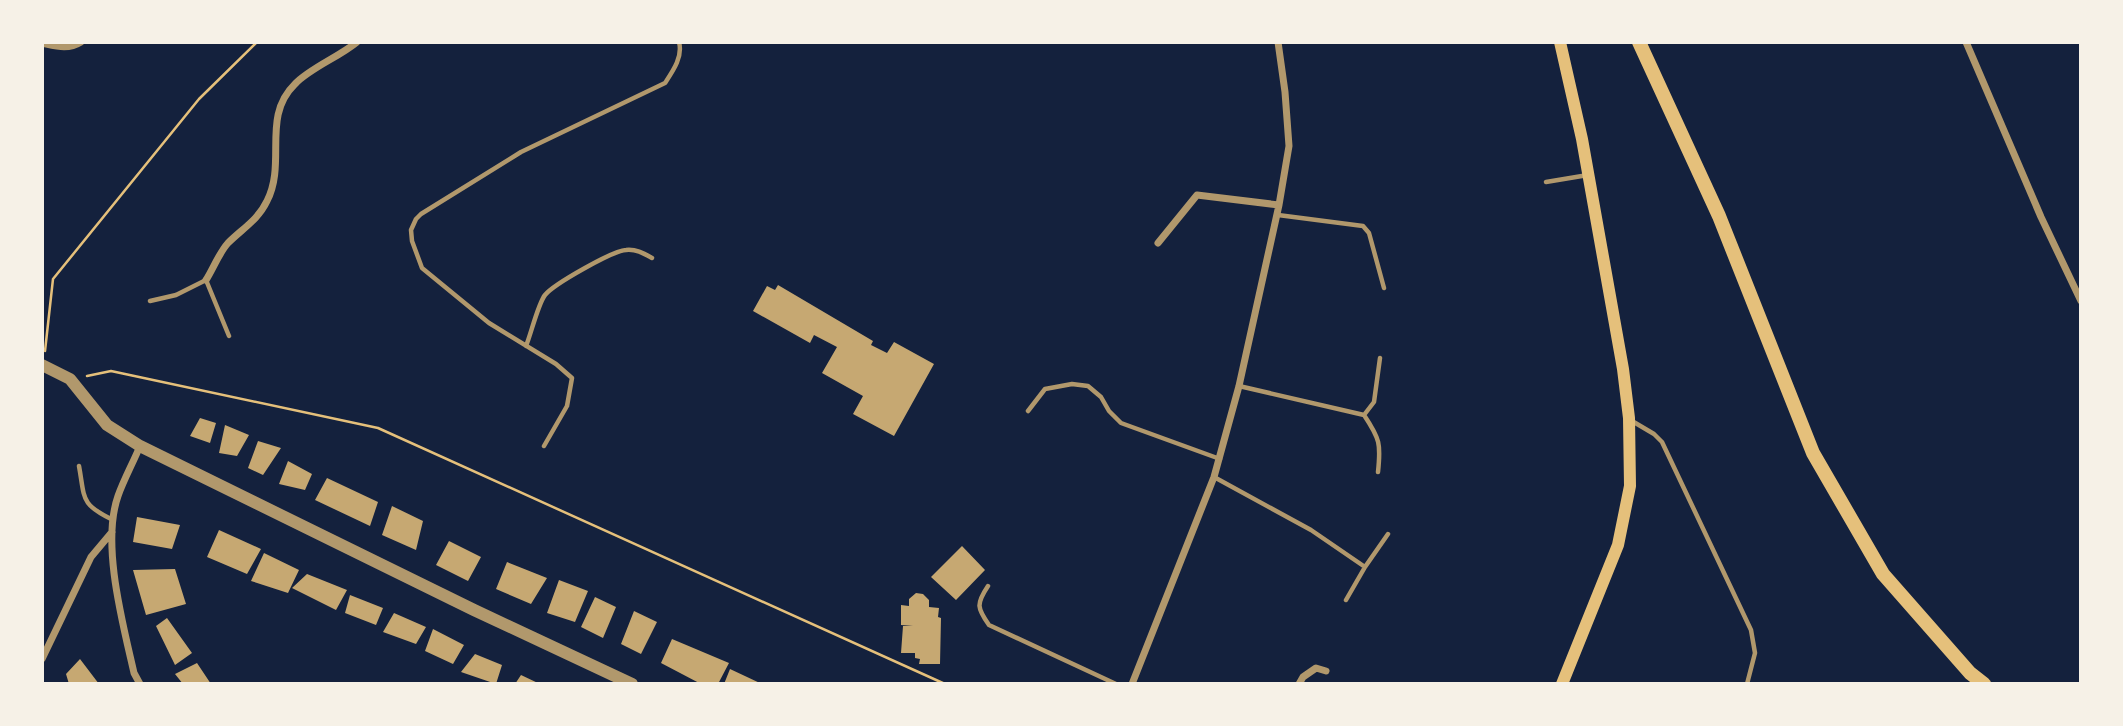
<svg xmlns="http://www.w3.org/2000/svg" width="2123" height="726" viewBox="0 0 2123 726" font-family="'Nunito Sans',sans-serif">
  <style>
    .building { fill: #c6a872 }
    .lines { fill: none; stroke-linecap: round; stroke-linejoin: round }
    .path { stroke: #e5c07b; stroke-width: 2.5 }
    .service { stroke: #b1986c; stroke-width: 4.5 }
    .minor { stroke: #b1986c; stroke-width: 7 }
    .tertiary { stroke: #b1986c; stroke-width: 12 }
    .secondary { stroke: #e5c07b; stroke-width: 12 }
    .primary { stroke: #e5c07b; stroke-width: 14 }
  </style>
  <rect width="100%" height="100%" fill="#14213d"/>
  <path class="building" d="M778,285L873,341L871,345L887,353L894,342L934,364L894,436L853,414L863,396L822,373L837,347L814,335L810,343L753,311L767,286L775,290Z
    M200,418L216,423L210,443L190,436Z
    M225,425L249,435L237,456L219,453Z
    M258,441L281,448L263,475L248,468Z
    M288,461L312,474L305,490L279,484Z
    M327,478L378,502L370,526L315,500Z
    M392,506L423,521L416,550L382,535Z
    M137,517L180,525L172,549L133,542Z
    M219,530L261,549L247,574L207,557Z
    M449,541L481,557L468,581L436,565Z
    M962,546L985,570L956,600L931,577Z
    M264,553L299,570L288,593L251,581Z
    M507,562L547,578L531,604L496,589Z
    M175,569L186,604L146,615L133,570Z
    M307,574L347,590L336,610L292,588Z
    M559,580L588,591L575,622L547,613Z
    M916,593L923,594L929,600V607L939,608L938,617L941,618L940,664H919L920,659L915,658V653H901L903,626H913L901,625V605L909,606V599Z
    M350,595L383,608L376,625L345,613Z
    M595,597L616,607L603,638L581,627Z
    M634,611L657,622L641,654L621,644Z
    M394,613L426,627L416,644L383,632Z
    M167,618L192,653L175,665L156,626Z
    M433,629L464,645L453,664L425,651Z
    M672,639L729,663L718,684H701L661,663Z
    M475,654L502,665L496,684L461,672Z
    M80,659L99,684H69L66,674Z
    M197,663L211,684H183L175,674Z
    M730,669L762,684H724Z
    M521,675L540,684H515Z"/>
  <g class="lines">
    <path class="path" d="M45,351L53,279L199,99L257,42
      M87,376L111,371L378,428L945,684"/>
    <path class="service" d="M1546,182L1588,175
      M1278,215L1363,226L1369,233L1384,288
      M150,301L176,295L206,280L229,336
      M526,346C531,334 538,304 545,295C554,284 612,251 626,250C636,249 643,253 652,258
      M1239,386L1364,415C1380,439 1381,444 1378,472
      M1028,411L1045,389L1072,384L1088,386L1101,397L1109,411L1121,423L1220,459
      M1364,415L1374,402L1380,358
      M1632,421L1654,434L1662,442L1751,630L1755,653L1747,684
      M544,446L567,406L572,378L556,364L489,323L422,268L412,241L411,230L416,219L421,214L521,152L665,83C673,71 683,57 679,42
      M79,466C85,499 80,504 113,520
      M1214,477L1311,530L1365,567
      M988,586C976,604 977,608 989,625L1116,684
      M1346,600L1365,567L1388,534"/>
    <path class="minor" d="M1966,42L2041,217L2081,301
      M42,43C56,46 68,50 81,42
      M1158,243L1197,195L1279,205
      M206,280C213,269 219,253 228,243C242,229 258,220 267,201C287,162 261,117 295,84C310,68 339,57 357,42
      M42,659L91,557L112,532
      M140,684L134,673C123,624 101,544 118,496C124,479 133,463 140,446
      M1132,684L1214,477L1239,386L1279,205L1289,146L1285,92L1278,42
      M1299,684L1303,677L1316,668L1326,671"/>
    <path class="tertiary" d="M42,365L70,379L107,425L140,446L474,610L632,684"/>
    <path class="secondary" d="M1560,42L1582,139L1623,369L1629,418L1630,486L1618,545L1562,684"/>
    <path class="primary" d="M1639,42L1719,216L1813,453L1883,574L1970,673L1984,684"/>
  </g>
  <rect width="2123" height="726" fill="none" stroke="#f6f1e7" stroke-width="88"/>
</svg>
